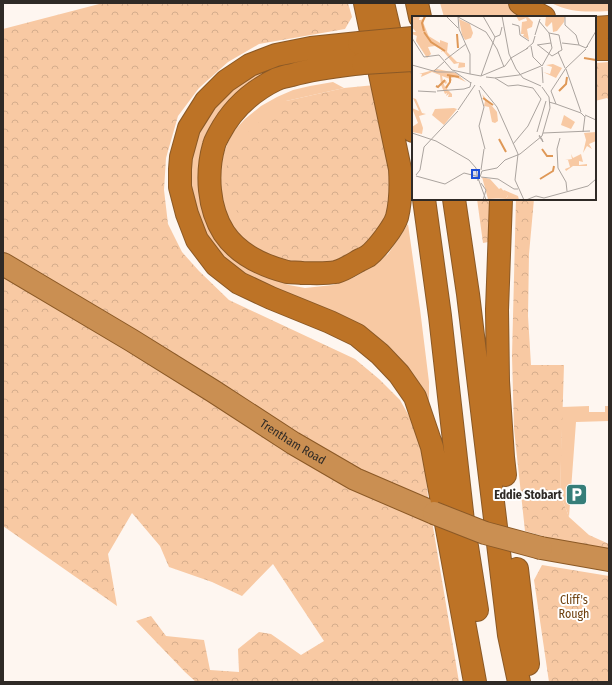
<svg xmlns="http://www.w3.org/2000/svg" width="612" height="685" viewBox="0 0 612 685" font-family="'Fira Sans Condensed',sans-serif">
  <style>
    .grass { fill: #f8c9a3 }
    .forest { fill: url(#forest-crowns) }
    .lines { fill: none; stroke-linecap: round; stroke-linejoin: round }
    .trunk-casing { stroke: #8b5926; stroke-width: 24 }
    .motorway-casing { stroke: #8b5926; stroke-width: 24 }
    .trunk { stroke: #ca8f52; stroke-width: 22 }
    .motorway { stroke: #bd7326; stroke-width: 22 }
    .trunk-bridge-casing { stroke: #8b5926; stroke-width: 24; stroke-linecap: butt }
    .motorway-bridge-casing { stroke: #8b5926; stroke-width: 24; stroke-linecap: butt }
    .trunk-bridge { stroke: #ca8f52; stroke-width: 22 }
    .motorway-bridge { stroke: #bd7326; stroke-width: 22 }
    .labels { text-anchor: middle; dominant-baseline: central; stroke-width: 4; stroke-linejoin: round; paint-order: stroke }
    .street-label { font-size: 12px; fill: #2f2a26; stroke: #fff }
    .poi-label { font-size: 12px; font-weight: bold; fill: #2f2a26; stroke: #fff; text-anchor: end }
    .park-label { font-size: 12px; fill: #6e3f0d; stroke: #fff }
    .inset-river { fill: none; stroke: #df9857; stroke-width: 2 }
    .inset-road { fill: none; stroke: #aba49f; stroke-width: 1 }
    .view { fill: #1d4ed8; fill-opacity: 0.15; stroke: #1d4ed8; stroke-width: 2 }
    .inset-edge { fill: none; stroke: #2f2a26; stroke-width: 2 }
  </style>
  <defs>
    <pattern id="forest-crowns" width="20" height="18" patternUnits="userSpaceOnUse"><rect width="20" height="18" fill="#f8c9a3"/><path d="M2 6a3 3 0 1 1 6 0M12 15a3 3 0 1 1 6 0" fill="none" stroke="#d5ad8c"/></pattern>
  </defs>
  <rect width="100%" height="100%" fill="#fef6f0"/>
  <path class="grass" d="M440,3H507L518,12L526,17H444Z
    M551,3H609V11C588,12 571,13 551,3Z
    M312,56L320,64L210,132L228,251L241,264L258,274L289,285L305,288L333,285L355,277L374,265L388,254L408,224L420,309L429,382V402L419,387L256,284L211,247L191,204L189,165L197,135L214,106L240,82L268,68Z
    M333,82L344,88L286,101L357,251L335,265L305,267L266,256L243,239L232,225L225,212L219,194L220,164L228,142L234,131L245,119L261,106L277,97L293,90L310,86Z
    M589,406V412H605V406H609V421L576,422L569,517L560,493L562,407Z"/>
  <path class="forest" d="M103,3H348L352,17L345,29L259,44L228,62L199,88L178,116L166,158L164,190L168,224L182,252L199,271L229,300L355,359L379,379L400,400L414,425L424,458L428,497L459,682H196L185,672L136,621L151,616L166,636L204,640L210,670L239,672L238,649L259,632L271,634L301,655L324,641L273,564L242,596L212,582L169,567L160,546L132,513L108,554L117,606L3,526V29Z
    M609,62V100L607,98L595,101V63Z
    M375,85L392,176L390,207L386,219L373,238L357,251L325,263L289,262L259,247L241,219L225,188L227,163L238,143L253,127L286,101L344,88Z
    M477,199H494V241L483,243Z
    M516,199H534L529,254L528,316L531,365H564L560,493L569,517L589,535L609,544V551L553,539L525,531L514,429L512,356Z
    M542,565L609,576V682H549L534,580Z"/>
  <g class="lines">
    <defs>
      <g id="trunk">
        <path id="s1" d="M3,264L131,340L213,391L293,443L355,479L434,513"/>
        <path d="M541,548L609,560"/>
      </g>
      <path id="motorway" d="M383,3L413,131
        M417,3L420,17
        M520,3L529,9L544,17
        M595,28L609,27
        M359,43L311,48L276,55L250,65L226,81L206,101L189,128L181,157L180,169V187L187,214L197,240L216,265L239,283L271,298L330,322L357,335L380,354L399,374L415,397L432,447L475,682
        M595,49H609
        M363,63C338,66 316,68 292,75C287,76 282,77 277,79C252,91 232,109 219,134C217,138 215,141 214,145C206,173 208,208 224,233C238,254 264,266 287,272C292,273 298,272 302,273C313,273 325,274 336,272C344,270 353,264 360,260C363,259 366,257 368,256C377,249 394,227 397,217C401,201 401,185 400,169L365,3
        M424,199L440,316L463,521L477,610
        M454,199L468,294L509,635L519,682
        M501,199L497,310L498,381L503,457L505,475
        M517,569L528,664"/>
    </defs>
    <use href="#trunk" class="trunk-casing"/>
    <use href="#motorway" class="motorway-casing"/>
    <use href="#trunk" class="trunk"/>
    <use href="#motorway" class="motorway"/>
    <defs>
      <path id="trunk-bridge" d="M434,513L485,533L541,548"/>
      <path id="motorway-bridge" d="M359,43L413,38
        M363,63L413,60"/>
    </defs>
    <use href="#trunk-bridge" class="trunk-bridge-casing"/>
    <use href="#motorway-bridge" class="motorway-bridge-casing"/>
    <use href="#trunk-bridge" class="trunk-bridge"/>
    <use href="#motorway-bridge" class="motorway-bridge"/>
  </g>
  <defs>
    <symbol id="parking-square" viewBox="-11 -11 22 22"><rect x="-9" y="-9" width="18" height="18" rx="4" fill="#367e79" stroke="#fff"/><path d="M-3.5-5.5H1a3.5 3.5 0 0 1 0 7H-1V5.5H-3.5ZM-1-3.4V-.6H.8a1.4 1.4 0 0 0 0-2.8Z" fill="#fff"/></symbol>
  </defs>
  <g fill-rule="evenodd">
    <use href="#parking-square" x="564" y="482" width="25" height="25"/>
  </g>
  <g class="labels">
    <g class="street-label">
      <text stroke="none"><textPath href="#s1" startOffset="340">Trentham Road</textPath></text>
    </g>
    <g class="poi-label">
      <text x="562" y="495">Eddie Stobart</text>
    </g>
    <g class="park-label">
      <text x="574" y="600">Cliff's<tspan x="574" dy="14">Rough</tspan></text>
    </g>
  </g>
  <g transform="translate(412 16)">
    <rect width="184" height="184" fill="#fef6f0"/>
    <path d="M47,3L58,8L61,17L59,22L53,24L50,19ZM10,16L28,27V24L36,27L35,36L45,46L53,47V51L46,52L47,47L42,48L31,35L29,36L30,34L23,30L16,31L19,38L15,42L4,25L5,19ZM25,53L44,57L54,66L43,61L39,62L40,64L37,67L38,63L30,60L31,65L33,64L35,66L34,68L31,66L33,71L36,67L35,73L40,78V81H36L37,78L34,80L35,77L33,78L29,69L28,59L20,56L9,61L10,58H7ZM42,92L45,93L32,109L20,99L23,93ZM70,161L78,163L87,173L89,172L96,180L94,182L76,183Z" fill="#f8c9a3"/>
    <path d="M0,0H8L7,4H9L14,1L11,6L19,26L11,16L5,20L0,18V16H4L0,11ZM1,82L4,83L10,97L14,98L7,100L11,112L10,118L0,116V111L6,107L0,92L7,95Z" fill="#f8c9a3"/>
    <path d="M104,0H115L121,6L120,11L115,13L117,24L111,20L112,18H109L110,6L115,5L114,2L107,5ZM134,0H153L152,6L145,15L141,16L140,6L135,11L133,9ZM141,48L150,52L144,62L131,56L138,58L140,51L134,49ZM70,78L85,96L86,105L83,107L80,106L77,91L72,90L73,85ZM152,99L163,106L159,113L149,109ZM184,116V125L177,128L180,133L175,130L171,137L174,124L172,117ZM159,138L161,142L169,138L171,146L167,145V149L175,148V150H161L154,155L153,153L158,151L156,144H153L160,143ZM92,174L106,180L107,184H74L94,182L96,180L90,176Z" fill="#f8c9a3"/>
    <path class="inset-river" d="M12,15L10,7L13,0M12,16L19,26L33,35M45,18L46,32M172,42L184,44M35,59L47,61M24,70L26,71L33,64M34,72L38,66V59M147,75L154,68L155,61M71,82L81,89M87,123L94,136M130,133L135,140H141M128,163L141,155L142,150"/>
    <path class="inset-road" d="M34,0L46,12M71,0L83,21M90,0L97,38L104,53L111,62L129,70M153,0V9L164,19L167,29M46,1L74,16L85,33L92,51M46,1L47,13L58,38V58M127,5L137,17L147,19L150,34M100,8L107,10L108,19L117,25M123,19L128,3M0,22L12,41L27,39L40,54L58,58M150,27L167,29L174,32L176,30M125,29L139,27M126,29L140,40L147,36M119,30L121,41L130,50M174,32L184,15M114,33L121,27L123,20M150,34L146,36L153,52M33,44L54,28M0,49L25,56H43L59,67M130,50L140,32L137,17M130,51L131,67M154,52L174,33M154,53L169,96M22,55L33,45M58,58L69,60L83,21L88,19L90,11M69,60L93,50L99,42L116,32M74,61L83,62L96,70L106,69L121,72L129,83L116,110L101,128M83,62L107,59L129,50M68,70L85,91L106,138M67,74L72,91L67,110L73,133M6,75L24,76M25,75L52,73L58,71L59,66M137,86L144,88L139,75L154,52M144,88L169,97L173,101M46,94L63,69M173,99L184,104M125,116L134,85M171,116L173,100M0,117L24,125L57,144L64,152L66,165M131,117L178,115M127,119L130,123L131,126L127,120M148,122L145,133L146,152L154,166L155,175M106,138L103,164L112,184M69,154L72,133M70,155L85,152L93,144L108,138L130,120L138,92L137,81L130,71M4,159L8,154L12,131L46,95M4,160L33,168L52,157L68,161L70,155M69,161L86,163L102,173H106M66,162L74,184M69,167L74,174L71,184M114,184L124,180L132,182L176,170L184,163"/>
    <path class="view" d="M60,154H67V162H60Z"/>
    <rect width="184" height="184" class="inset-edge"/>
  </g>
  <rect width="612" height="685" fill="none" stroke="#2f2a26" stroke-width="8"/>
</svg>
